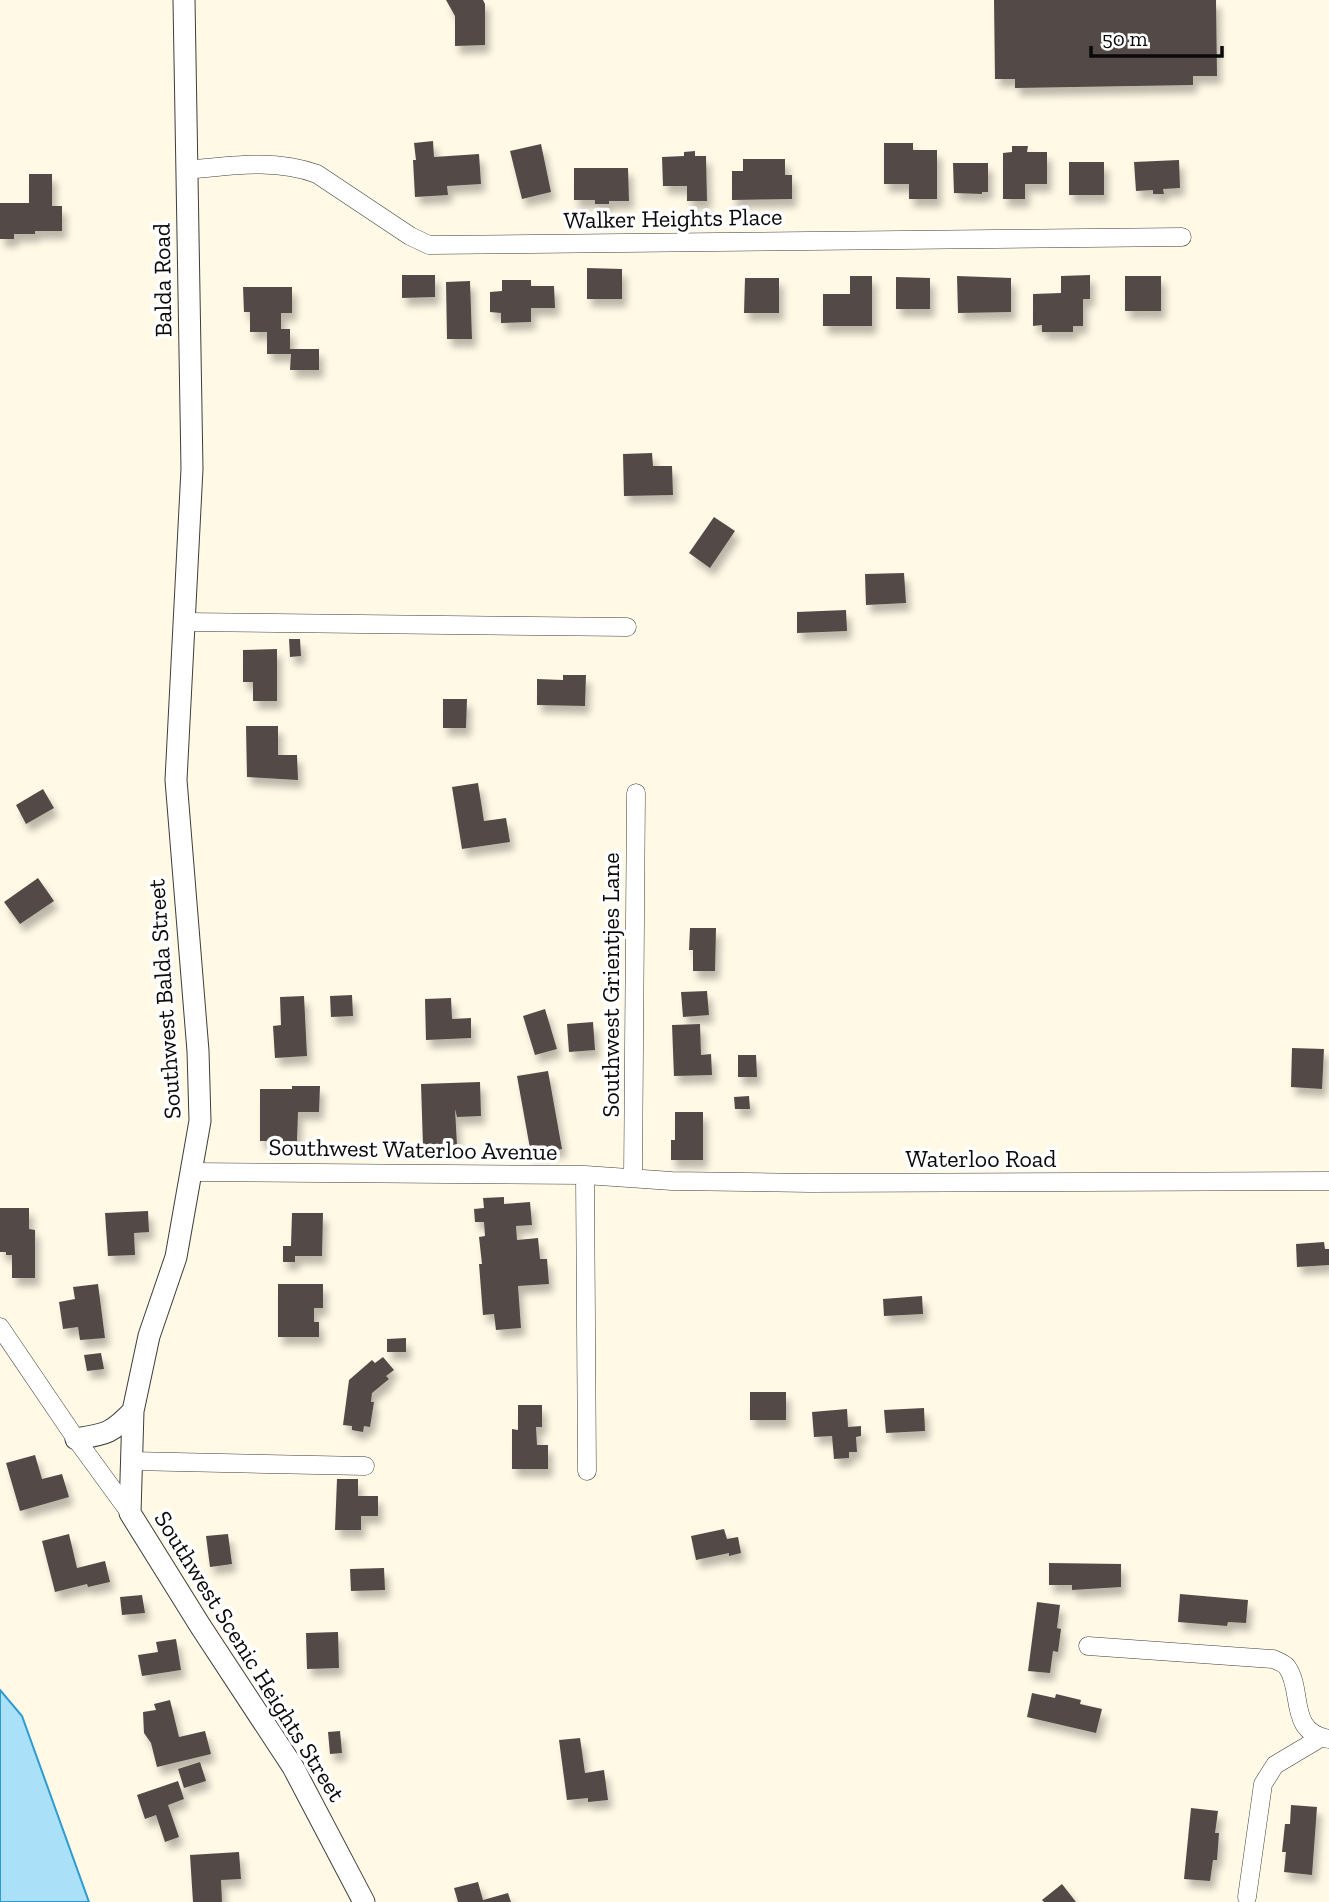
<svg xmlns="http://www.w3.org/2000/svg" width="1329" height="1902" viewBox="0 0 1329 1902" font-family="'Zilla Slab',serif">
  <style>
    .water { fill: #aae0f8; stroke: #2e9bd1; stroke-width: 2 }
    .building { fill: #534a46; filter: url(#shadow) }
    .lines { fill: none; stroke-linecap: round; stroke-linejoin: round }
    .minor-casing { stroke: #3d3d3d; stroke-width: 19 }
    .tertiary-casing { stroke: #3d3d3d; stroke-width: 23 }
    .minor { stroke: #fff; stroke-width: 18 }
    .tertiary { stroke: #fff; stroke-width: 21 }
    .labels { text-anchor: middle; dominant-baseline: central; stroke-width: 7; stroke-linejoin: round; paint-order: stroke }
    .street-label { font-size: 24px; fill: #0a0a0a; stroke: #fff }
  </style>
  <defs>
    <filter id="shadow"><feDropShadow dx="4.5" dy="8" stdDeviation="3.5" flood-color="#0004"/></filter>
  </defs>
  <rect width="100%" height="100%" fill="#fff9e6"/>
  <path class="water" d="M0,1690L22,1716L89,1902H0Z"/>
  <path class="building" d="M446,0H483L485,4V45L455,46V16Z
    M994,0H1216L1217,76H1193V85L1015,88V79H995Z
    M433,141L434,157L479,154L481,184L447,186L448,195L415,197L413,160H416L414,143Z
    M884,143H913V150H937V199H909V184H884Z
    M541,144L551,192L522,199L510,151Z
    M1012,146H1028L1027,152H1047V184H1025V199H1003V153L1012,152Z
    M695,151V156H706L707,201H687V186H663L662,157L684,156V152Z
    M743,159H785V175H792V199L732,200V171H743Z
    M1179,160L1180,188L1163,189L1164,194H1153V190L1136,191L1134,162Z
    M1069,162H1104V195H1069Z
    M953,163H988V192H982V194L954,193Z
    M574,168H628L629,201H609V204H595V200H574Z
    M29,174H52V206H62V231H35V234H14V239H0V203H29Z
    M587,268L622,269V299H587Z
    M402,275H435V297L402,298Z
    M1090,275V299H1083V326H1073V332H1042V325L1033,326V294L1061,293V276Z
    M850,276H872V326H823V294H850Z
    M957,276L1011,278V312L958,313Z
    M1125,276H1161V311H1125Z
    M896,277L930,278V309H896Z
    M745,278H779V313H744Z
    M502,280H531V286H554L555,308H531V322L501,323V313L490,312V292L502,291Z
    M470,281L472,339H447L446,282Z
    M243,287H292V313H281V329H290V349H319V370H290L291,354H267V332H250V312H244Z
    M652,453L653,466H672L673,495L624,496L623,454Z
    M714,517L735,531L710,568L689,553Z
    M904,573L906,603L866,605L865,574Z
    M846,610L847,631L797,633V612Z
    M289,639H300L301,656L290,657Z
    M277,649V701H253V682H243V650Z
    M563,675H586L585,706L537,705V679L563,680Z
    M443,699H467L466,728H443Z
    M246,726H278V755H297L298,780L247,777Z
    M478,783L484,821L506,818L510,842L462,849L452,787Z
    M43,789L54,808L26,824L16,805Z
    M38,878L54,901L20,924L4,902Z
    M690,928H716L715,971H693V950H689Z
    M707,991L709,1015L683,1017L681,992Z
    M352,995L353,1016L331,1017L330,996Z
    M304,996L307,1056L275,1058L273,1026L281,1025L280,997Z
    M451,998L452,1019L471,1018V1038L426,1040L425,999Z
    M545,1009L557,1049L535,1055L523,1016Z
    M593,1022L595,1050L569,1052L567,1024Z
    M700,1024L701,1055L711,1054L712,1075L674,1076L672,1025Z
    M1292,1048L1324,1049L1322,1089L1291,1087Z
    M738,1055H756L757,1077H738Z
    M548,1071L562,1149L531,1154L517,1076Z
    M480,1082L481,1116L457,1117L455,1109L457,1145L423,1146L421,1084Z
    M292,1086H320L319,1112H298L297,1141H260V1089H292Z
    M749,1096L750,1109H735L734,1097Z
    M675,1112H703V1160H671V1140H675Z
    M504,1197V1204L530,1202L532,1225L516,1226L517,1240L538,1238L540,1259H547L549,1284L518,1286L521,1328L496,1330L494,1314L483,1315L479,1264H482L479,1237L485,1236L484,1222H475L474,1209L484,1208L483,1198Z
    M0,1208H29V1229L35,1230V1278H12V1255H6V1252H0Z
    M148,1211L149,1232L134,1233L135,1255L108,1256L105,1213Z
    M292,1213H323L322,1256H295V1262H283V1246H291Z
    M1324,1242L1325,1249H1329V1265L1297,1267L1296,1244Z
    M98,1284L105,1338L80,1340L78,1327L63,1329L59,1302L75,1299L73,1287Z
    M278,1284H323V1308H314V1322H319V1337H278Z
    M922,1296L923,1314L884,1316L883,1299Z
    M406,1338V1352H387V1339Z
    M101,1353L104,1369L87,1371L84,1355Z
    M383,1357L394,1370L386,1376L389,1379L372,1393L371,1402H374L370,1427L364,1426L363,1432L352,1430V1426L343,1425L349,1380L372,1360L375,1363Z
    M750,1392H786V1420H750Z
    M518,1405H542V1427H536L537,1445H548V1469H512V1429L518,1430Z
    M924,1408L925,1431L886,1433L884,1410Z
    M847,1409L848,1427L861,1426V1436L856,1437L857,1452H849V1458L834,1459L832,1436L814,1437L812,1412Z
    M35,1455L42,1479L62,1474L69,1497L20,1511L6,1463Z
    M337,1479H358V1496H378V1516H361V1530H335Z
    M724,1529L727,1539L738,1537L741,1553L729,1556V1553L696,1560L691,1536Z
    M69,1534L77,1568L105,1561L110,1582L88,1587L87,1584L55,1592L42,1541Z
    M228,1534L232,1564L210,1567L206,1536Z
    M1049,1563L1121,1564V1587L1072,1590V1585H1049Z
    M384,1568L385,1590L351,1591L350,1569Z
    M1180,1594L1248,1600L1246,1623L1228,1622L1227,1626L1178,1622Z
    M142,1595L145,1613L122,1615L120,1597Z
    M1037,1602L1060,1605L1057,1628L1061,1629L1058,1652L1053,1651L1050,1673L1028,1671Z
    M338,1632L339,1668L307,1669L306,1633Z
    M176,1639L181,1670L142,1676L138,1655L158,1652L156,1642Z
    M1032,1693L1055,1698L1056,1694L1081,1700L1080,1704L1102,1709L1096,1733L1027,1717Z
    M170,1700L179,1737L205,1731L211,1754L157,1767L151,1743L144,1733L143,1712L156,1710L154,1704Z
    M340,1731L342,1753L330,1754L328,1732Z
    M580,1738L585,1773L604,1770L608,1800L588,1802V1798L567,1800L559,1740Z
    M200,1762L206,1781L184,1788L178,1769Z
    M178,1781L184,1799L168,1805L179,1837L165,1842L156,1815L145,1819L137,1795Z
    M1291,1805L1317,1807L1312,1875L1284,1872L1286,1852H1282L1285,1824H1290Z
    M1191,1808L1218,1811L1215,1833H1219L1217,1860H1213L1210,1881L1184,1879Z
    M239,1852L241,1879L221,1880L222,1902H193L190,1855Z
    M478,1882L483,1900L508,1893L511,1902H458L454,1888Z
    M1062,1884L1076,1902H1044L1042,1900Z"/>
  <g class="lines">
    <defs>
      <path id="minor" d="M186,170C229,166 275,158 317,174L410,236L429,245L1182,237
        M185,622L627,627
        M192,1172L585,1175L672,1181L810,1183L1329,1181
        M585,1175L587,1471
        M633,1178L636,793
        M0,1327L76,1439L130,1513
        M131,1461L365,1466
        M1088,1646L1273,1659C1277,1661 1284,1663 1287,1667C1304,1691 1287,1732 1329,1739
        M1247,1897L1263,1784L1275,1765L1322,1737"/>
      <path id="tertiary" d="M184,0L192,469L176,780L198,1051L200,1121L176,1257L149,1336L133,1411L130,1513L201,1627L293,1767L364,1902
        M76,1439C106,1434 111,1434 133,1411"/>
    </defs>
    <use href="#minor" class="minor-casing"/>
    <use href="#tertiary" class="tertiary-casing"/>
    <use href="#minor" class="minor"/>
    <use href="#tertiary" class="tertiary"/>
  </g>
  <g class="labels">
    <g class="street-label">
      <text transform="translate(673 218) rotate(-1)">Walker Heights Place</text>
      <text transform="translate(162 280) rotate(-91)">Balda Road</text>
      <text transform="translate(610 985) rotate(-90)">Southwest Grientjes Lane</text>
      <text transform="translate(164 999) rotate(-94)">Southwest Balda Street</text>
      <text transform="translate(413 1149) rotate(1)">Southwest Waterloo Avenue</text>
      <text x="981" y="1158">Waterloo Road</text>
      <text transform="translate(250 1656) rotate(58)">Southwest Scenic Heights Street</text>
    </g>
  </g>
  <path d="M1091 46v10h131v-10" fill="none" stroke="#0a0a0a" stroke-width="3.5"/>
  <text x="1102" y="46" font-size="21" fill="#0a0a0a" stroke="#ffffff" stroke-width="5" paint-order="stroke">50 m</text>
</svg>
